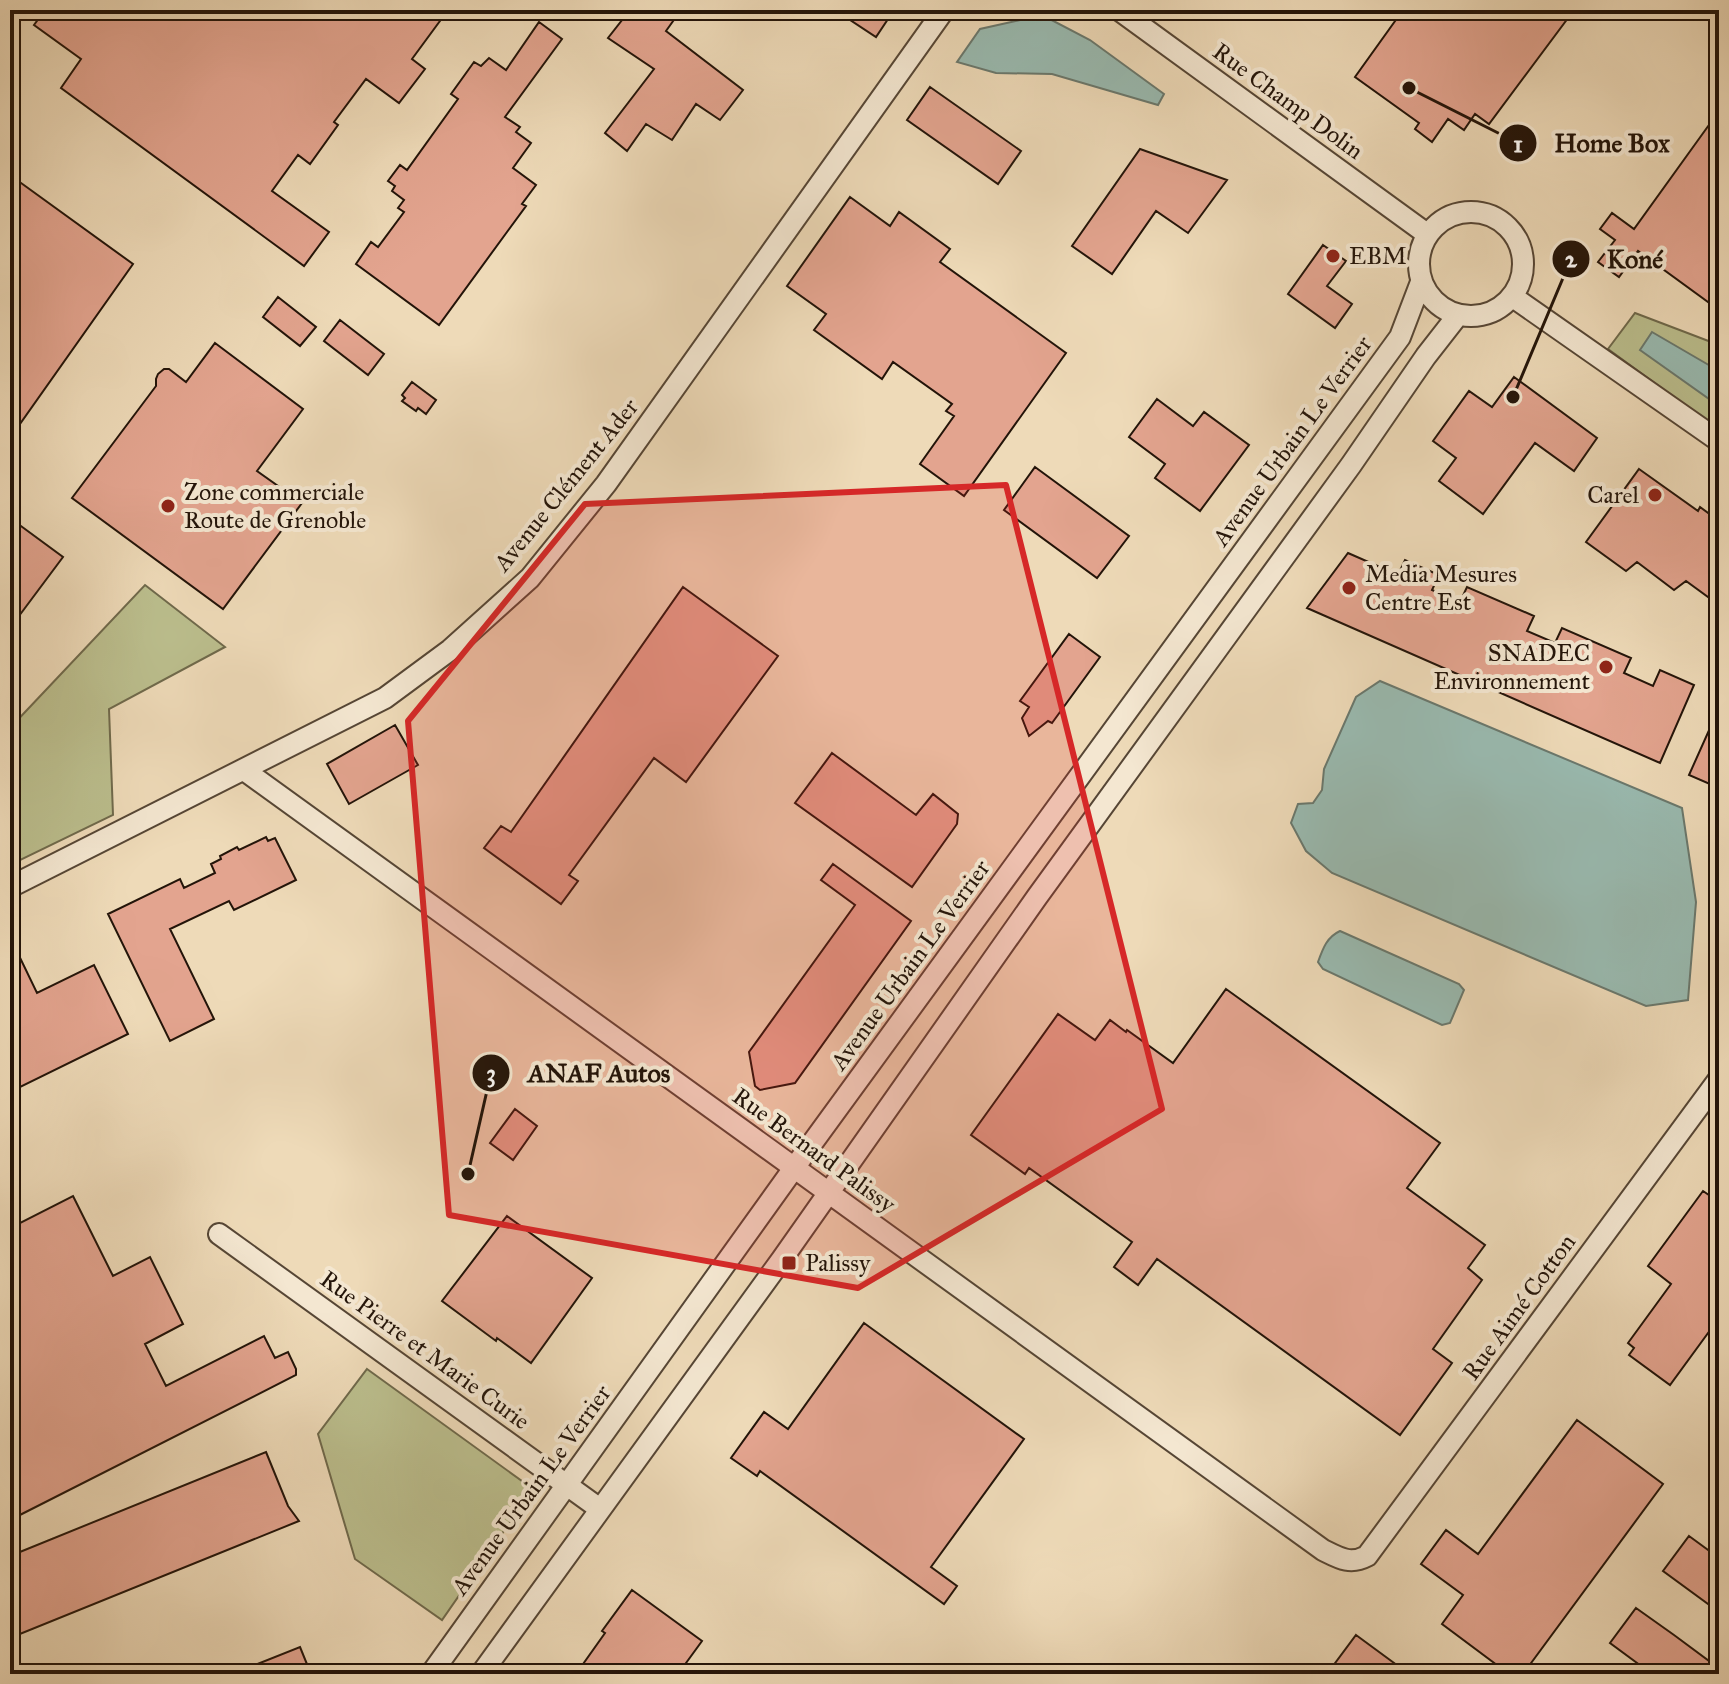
<svg xmlns="http://www.w3.org/2000/svg" width="1729" height="1684" viewBox="0 0 1729 1684" font-family="'IM FELL Great Primer',serif">
  <style>
    .green { fill: #bbbe8d; stroke: #6f694b; stroke-width: 2 }
    .water { fill: #99bab0; stroke: #6a786d; stroke-width: 2 }
    .building { fill: #e3a48f; stroke: #231409; stroke-width: 2 }
    .lines { fill: none; stroke-linecap: round; stroke-linejoin: round }
    .street-casing { stroke: #564635; stroke-width: 24 }
    .street { stroke: #f4e7d1; stroke-width: 20 }
    .marked { fill: #d62828; fill-opacity: 0.2; stroke: #d62828; stroke-width: 6; stroke-linejoin: round }
    .poi-dot { fill: #8f2418; stroke: #f4e7d1; stroke-width: 3 }
    .labels { text-anchor: middle; dominant-baseline: central; stroke-width: 8; stroke-linejoin: round; paint-order: stroke }
    .street-label { font-size: 24px; fill: #231409; stroke: #f4e7d1 }
    .poi-label { font-size: 24px; fill: #231409; stroke: #f4e7d1; text-anchor: start }
    .leader { fill: none; stroke: #231409; stroke-width: 3 }
    .callout-dot { fill: #231409; stroke: #f4e7d1; stroke-width: 3 }
    .mark-label { font-size: 24px; text-anchor: middle; font-weight: bold; fill: #fff }
    .callout-label { font-size: 26px; text-anchor: middle; font-weight: bold; fill: #231409; stroke: #f4e7d1; stroke-width: 8; stroke-linejoin: round; paint-order: stroke }
  </style>
  <rect width="100%" height="100%" fill="#eedab8"/>
  <filter id="stains"><feTurbulence type="fractalNoise" baseFrequency=".0025" numOctaves="4"/><feColorMatrix values="0 0 0 0 .2 0 0 0 0 .09 0 0 0 0 .02 0 0 0 .5 -.17"/></filter>
  <radialGradient id="worn" r=".72"><stop offset=".6" stop-color="#630" stop-opacity="0"/><stop offset="1" stop-color="#630" stop-opacity=".3"/></radialGradient>
  <path class="green" d="M1635,313L1719,345V430L1608,349Z
    M145,585L225,647L109,709L113,815L10,865V728Z
    M367,1369L533,1489L442,1620L355,1559L318,1434Z"/>
  <path class="water" d="M1042,15L1090,40L1164,94L1158,105L1052,74L996,73L957,62L980,29Z
    M1652,332L1719,371V406L1640,350Z
    M1380,681L1682,808L1696,902L1688,1000L1646,1006L1332,873L1306,851L1291,823L1298,804L1313,803L1322,790L1324,769L1356,697Z
    M1340,931L1459,984L1464,990L1450,1023L1442,1025L1323,969L1318,962C1323,948 1327,937 1340,931Z"/>
  <path class="building" d="M45,10H448L412,59L425,69L399,103L366,79L334,122L338,125L310,164L298,155L272,191L329,232L304,266L61,88L81,59L34,25Z
    M630,10H681L666,31L743,90L720,120L696,104L672,140L646,124L627,151L605,133L654,69L608,38Z
    M835,10H894L876,37Z
    M1403,10H1574L1489,124L1475,114L1464,130L1448,119L1432,142L1415,129L1419,123L1355,77Z
    M539,22L562,39L505,117L520,127L516,132L531,143L513,168L536,185L522,204L526,206L439,325L356,264L371,242L378,247L404,212L398,208L404,200L392,191L395,186L388,181L400,165L407,170L458,99L451,94L474,62L481,66L489,58L506,70Z
    M930,87L1021,151L998,184L907,120Z
    M1719,111V310L1638,251L1619,277L1598,262L1615,240L1600,229L1612,213L1634,229Z
    M1140,149L1227,180L1188,233L1156,211L1112,274L1072,246Z
    M10,175L133,264L10,438Z
    M850,197L890,226L899,212L950,249L940,262L1066,353L964,496L920,464L954,416L946,411L952,404L893,362L882,379L814,330L826,314L787,286Z
    M1323,245L1346,261L1327,286L1352,304L1335,328L1288,294Z
    M278,297L316,327L300,346L263,317Z
    M340,320L384,354L368,375L324,341Z
    M215,343L303,409L257,471L302,503L223,609L72,498L156,386V379L158,374L164,369H169L186,382Z
    M1514,377L1597,438L1574,471L1535,443L1483,514L1439,481L1456,458L1433,441L1469,391L1492,407Z
    M412,382L436,400L426,414L418,408L416,411L402,401L405,398L402,395Z
    M1157,399L1193,426L1204,412L1249,445L1200,511L1155,478L1165,464L1129,437Z
    M1035,467L1129,536L1097,578L1004,510Z
    M1639,469L1698,511L1700,507L1719,521V605L1686,581L1674,590L1637,562L1626,571L1586,542Z
    M10,518L63,557L10,628Z
    M1348,553L1398,575L1405,560L1439,575L1432,590L1445,596L1460,602L1467,587L1534,616L1527,631L1555,643L1562,628L1631,658L1624,673L1653,686L1660,670L1694,685L1660,763L1307,608Z
    M683,587L778,656L686,782L654,758L569,875L578,881L561,904L484,848L501,826L511,832Z
    M1069,634L1100,657L1052,723L1048,721L1029,736L1022,718L1029,707L1020,701Z
    M1719,708V788L1689,775Z
    M395,725L418,765L349,804L327,764Z
    M832,753L916,815L933,794L958,814L957,824L912,887L795,803Z
    M266,837L268,841L275,838L296,880L234,910L229,901L170,929L214,1019L170,1041L108,914L180,879L184,888L215,873L211,864L221,859L220,856L237,847L239,850Z
    M833,864L911,921L795,1083L760,1090L755,1086L749,1052L855,905L821,880Z
    M10,937L37,993L94,965L128,1034L10,1092Z
    M1226,989L1440,1143L1407,1188L1485,1245L1468,1268L1482,1280L1433,1349L1452,1363L1400,1435L1157,1259L1138,1285L1114,1267L1132,1242L1029,1168L1025,1174L971,1135L1058,1014L1095,1040L1110,1020L1126,1032L1127,1030L1173,1063Z
    M515,1109L537,1126L513,1160L490,1143Z
    M1703,1191L1719,1202V1318L1670,1385L1629,1355L1634,1348L1628,1343L1671,1284L1648,1266Z
    M73,1196L113,1276L150,1257L183,1324L145,1344L166,1386L264,1336L275,1358L288,1352L296,1369V1375L10,1520V1228Z
    M507,1216L592,1278L531,1363L497,1338L496,1341L442,1301Z
    M864,1323L1024,1439L931,1567L957,1586L944,1604L760,1471L757,1476L731,1458L764,1412L788,1429Z
    M1577,1420L1663,1484L1523,1674H1509L1442,1624L1463,1595L1421,1564L1446,1530L1478,1554Z
    M266,1452L288,1506L299,1521L10,1638V1556Z
    M1689,1536L1719,1558V1612L1663,1571Z
    M632,1590L702,1641L678,1674H576L605,1633L602,1631Z
    M1636,1608L1674,1635L1713,1664L1704,1674H1652L1610,1643Z
    M1356,1635L1409,1674H1327Z
    M300,1647L311,1674H236L235,1673Z"/>
  <g class="lines">
    <defs>
      <path id="street" d="M1119,10L1427,234
        M1419 264a52 52 0 1 1 104 0a52 52 0 1 1-104 0Z
        M1513,297L1719,441
        M244,770L1323,1550C1339,1558 1350,1565 1367,1556L1719,1079
        M10,887L385,698L450,650L530,578L606,484L944,10
        M219,1234L600,1509
        M431,1674L794,1168L1400,337L1421,282
        M481,1674L782,1259L1037,897L1351,465L1426,356L1458,315"/>
    </defs>
    <use href="#street" class="street-casing"/>
    <use href="#street" class="street"/>
  </g>
  <path class="marked" d="M1006,485L1162,1109L858,1288L449,1215L408,721L585,504Z"/>
  <g class="poi-dot">
    <circle cx="1333" cy="256" r="8"/>
    <circle cx="1655" cy="495" r="8"/>
    <circle cx="168" cy="506" r="8"/>
    <circle cx="1349" cy="588" r="8"/>
    <circle cx="1606" cy="667" r="8"/>
    <rect x="781" y="1255" width="16" height="16" rx="4"/>
  </g>
  <g class="labels">
    <g class="street-label">
      <text transform="translate(1288 101) rotate(36)">Rue Champ Dolin</text>
      <text transform="translate(1292 441) rotate(-54)">Avenue Urbain Le Verrier</text>
      <text transform="translate(566 485) rotate(-51)">Avenue Clément Ader</text>
      <text transform="translate(910 965) rotate(-54)">Avenue Urbain Le Verrier</text>
      <text transform="translate(814 1150) rotate(36)">Rue Bernard Palissy</text>
      <text transform="translate(1519 1307) rotate(-54)">Rue Aimé Cotton</text>
      <text transform="translate(425 1350) rotate(36)">Rue Pierre et Marie Curie</text>
      <text transform="translate(531 1490) rotate(-54)">Avenue Urbain Le Verrier</text>
    </g>
    <g class="poi-label">
      <text x="1349" y="256">EBM</text>
      <text x="184" y="492">Zone commerciale<tspan x="184" dy="28">Route de Grenoble</tspan></text>
      <text x="1639" y="495" text-anchor="end">Carel</text>
      <text x="1365" y="574">Media Mesures<tspan x="1365" dy="28">Centre Est</tspan></text>
      <text x="1590" y="653" text-anchor="end">SNADEC<tspan x="1590" dy="28">Environnement</tspan></text>
      <text x="805" y="1263">Palissy</text>
    </g>
  </g>
  <path class="leader" d="M1409 88L1518 143M1513 397L1571 259M468 1174L491 1073"/>
  <g class="callout-dot">
    <circle cx="1409" cy="88" r="8"/>
    <circle cx="1513" cy="397" r="8"/>
    <circle cx="468" cy="1174" r="8"/>
    <circle cx="1518" cy="143" r="20"/>
    <circle cx="1571" cy="259" r="20"/>
    <circle cx="491" cy="1073" r="20"/>
  </g>
  <g class="mark-label">
    <text x="1518" y="152">1</text>
    <text x="1571" y="267">2</text>
    <text x="491" y="1081">3</text>
  </g>
  <g class="callout-label">
    <text x="1612" y="152">Home Box</text>
    <text x="1635" y="268">Koné</text>
    <text x="599" y="1082">ANAF Autos</text>
  </g>
  <rect width="1729" height="1684" fill="none" stroke="#eedab8" stroke-width="40"/>
  <rect x="12" y="12" width="1705" height="1660" fill="none" stroke="#231409" stroke-width="4"/>
  <rect x="20" y="20" width="1689" height="1644" fill="none" stroke="#231409" stroke-width="2"/>
  <rect width="100%" height="100%" filter="url(#stains)"/>
  <rect width="100%" height="100%" fill="url(#worn)"/>
</svg>
